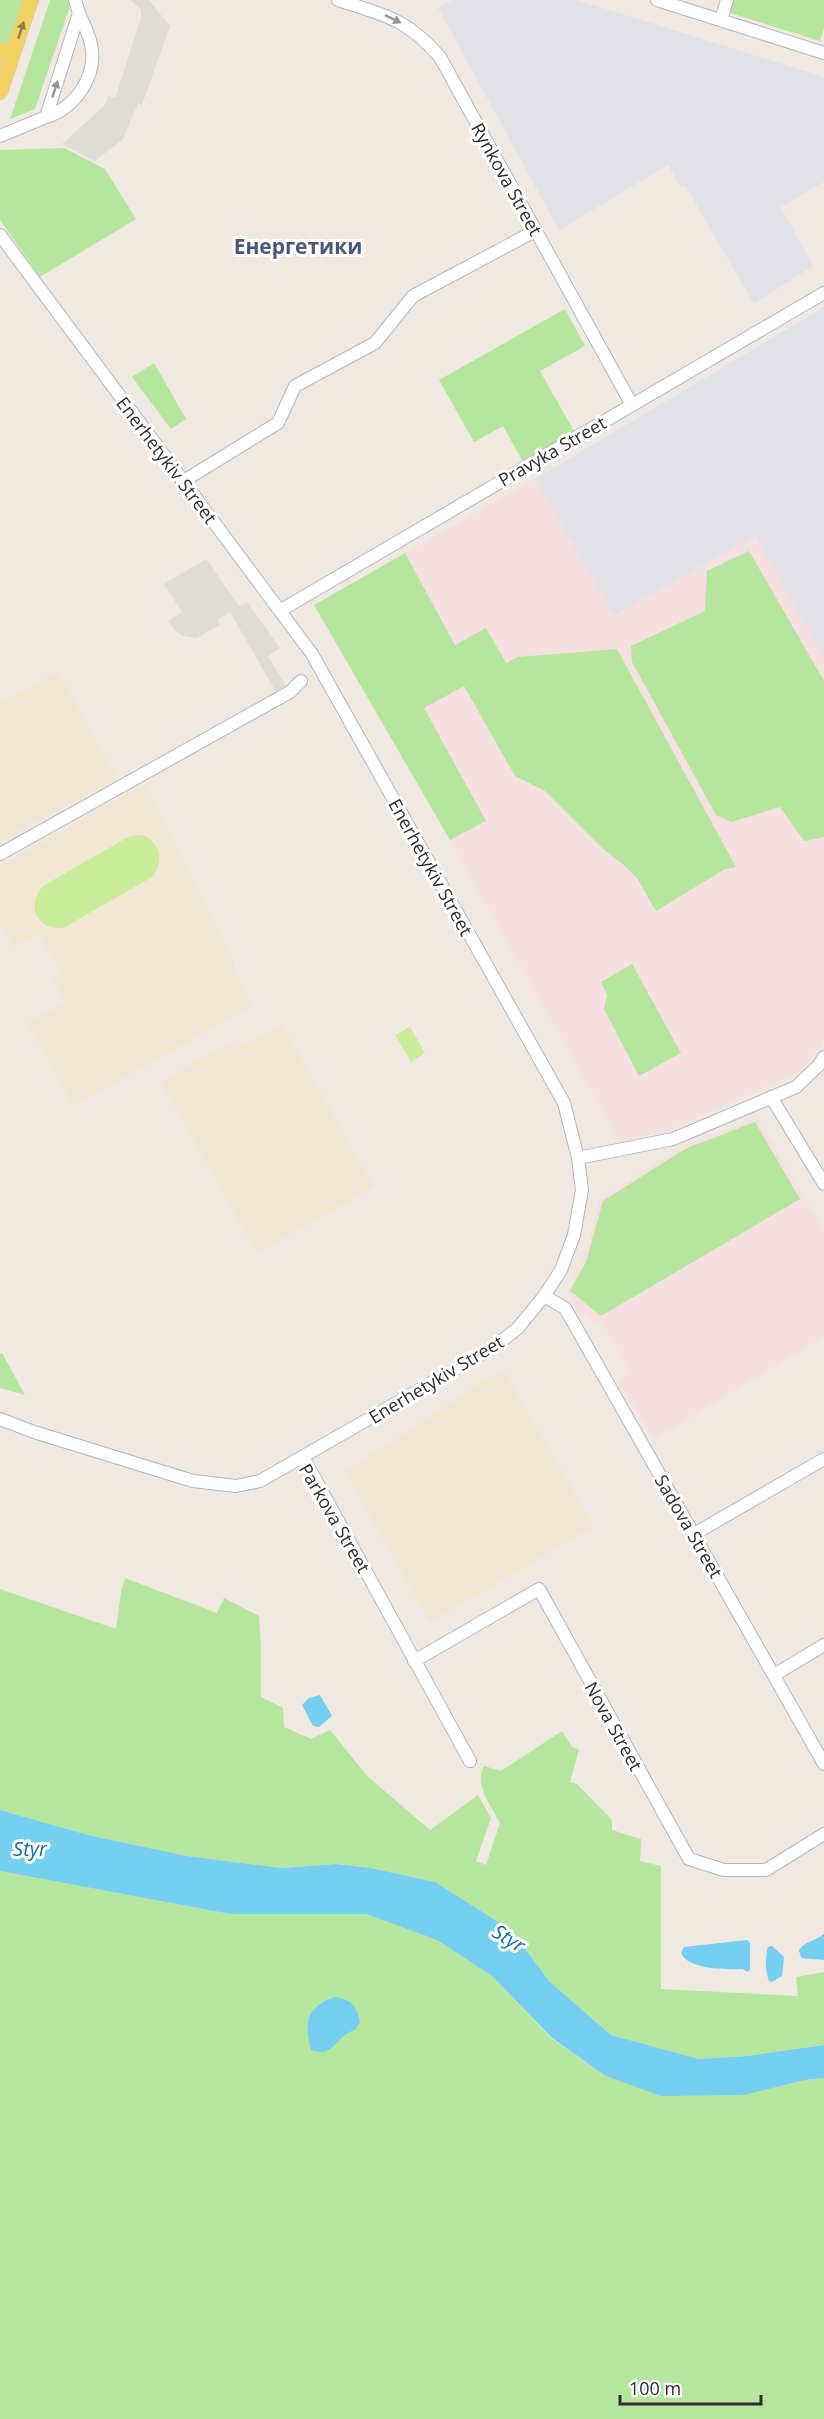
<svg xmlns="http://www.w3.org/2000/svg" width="824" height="2419" viewBox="0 0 824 2419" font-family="'Open Sans',sans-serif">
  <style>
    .industrial { fill: #e3e1e8 }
    .education { fill: #f0e6d1 }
    .medical { fill: #f5dfe0 }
    .green { fill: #b6e59e }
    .pitch { fill: #c9ec9a }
    .plaza { fill: #dfdcd8 }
    .water { fill: #75cff0 }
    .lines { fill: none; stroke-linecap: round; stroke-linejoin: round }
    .minor-casing { stroke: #b4b7c1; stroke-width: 14 }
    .major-casing { stroke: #c9c9c9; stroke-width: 16 }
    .minor { stroke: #fff; stroke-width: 12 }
    .major { stroke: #f2d163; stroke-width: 15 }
    .oneway { fill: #969696 }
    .oneway2 { fill: #908048 }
    .labels { text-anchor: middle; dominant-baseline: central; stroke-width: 6; stroke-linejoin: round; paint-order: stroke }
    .street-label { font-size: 18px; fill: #2e2e2e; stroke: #fff }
    .water-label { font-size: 20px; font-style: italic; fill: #0d6fa3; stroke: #fff }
    .quarter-label { font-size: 21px; font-weight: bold; fill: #4d5680; stroke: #fff }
  </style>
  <rect width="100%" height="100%" fill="#efe9e1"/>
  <path class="industrial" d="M452,0H577L824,77V182L781,207L813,266L754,304L685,185L681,187L668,165L559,230L438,8Z
    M824,307V658L755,536L614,616L535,479Z"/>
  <path class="education" d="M58,671L117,778L0,841V704Z
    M145,784L233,960L236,974L253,1005L74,1106L28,1023L66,1002L53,978L61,973L38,933L14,947L0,922V867Z
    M282,1024L374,1187L257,1253L161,1082L231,1042L236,1050Z
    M503,1369L594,1526L430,1622L345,1472Z"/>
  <path class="medical" d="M535,479L614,616L755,536L824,658V1037L820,1047L801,1071L668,1131L620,1141L387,729L314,605Z
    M757,1118L824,1231V1336L654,1439L619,1381L631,1374L601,1320L593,1324L586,1312L580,1316L567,1292L583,1261L600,1199L685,1145Z"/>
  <path class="green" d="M0,0H31L0,92Z
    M50,0H72L35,109L10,119Z
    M734,0H824V28L820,41L730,13Z
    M64,148L105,169L136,219L40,277L0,220V150Z
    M565,309L585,346L540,371L575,433L523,462L503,426L474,442L439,380Z
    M154,363L186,419L171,429L132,377Z
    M749,551L824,681V837L804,841L780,807L731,822L716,815L632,662L631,646L705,611L707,571Z
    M405,553L455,645L486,628L506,663L518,657L617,649L736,867L725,869L656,911L637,878L625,866L602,848L545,791L515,776L464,686L424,708L486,821L450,840L314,605Z
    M632,964L681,1053L639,1076L604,1009L607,995L601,982Z
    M755,1122L800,1199L601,1316L570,1291L586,1262L603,1201L685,1149Z
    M2,1353L25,1395L0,1388V1354Z
    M125,1578L217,1613L224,1598L259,1616L261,1647V1697L283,1708L284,1727L311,1739L330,1730L367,1776L430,1830L478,1795L491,1818L476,1861L486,1865L500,1823C491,1806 474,1785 484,1766L501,1771L562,1731L572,1747L579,1750L570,1782L577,1784L612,1820V1830L641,1839L640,1861L661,1866V1989L798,1996L796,1977L824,1972V2045L747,2056L699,2059L611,2035L549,1981L520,1942L500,1923L435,1882L371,1868L336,1864L282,1868L187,1856L88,1835L0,1810V1589L116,1629L121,1592Z
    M0,1871L230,1914H366L437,1940L492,1976L552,2039L604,2075L805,2080L824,2078V2419H0Z"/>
  <path class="pitch" d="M143,835C161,844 164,861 152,877L63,928C36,930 26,906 43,886L130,836Z
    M410,1027L425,1053L411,1062L395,1035Z"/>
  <path class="plaza" d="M131,0H149L170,26L142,105L138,103L123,139L95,161L62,144L105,105L108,96L115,98L141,18V10Z
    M206,559L239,606L247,602L280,648L268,656L286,686L276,692L230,612L217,620L220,625L196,638L183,636L175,631L168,621L182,612L164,584Z"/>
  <path class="water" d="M320,1695L332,1716L319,1727L313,1726L302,1705L309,1698Z
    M0,1810L88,1835L187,1856L282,1868L336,1864L371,1868L435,1882L500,1923L520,1942L549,1981L611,2035L699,2059L747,2056L824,2045V2078L805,2080L744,2095L661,2096L604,2075L552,2038L492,1976L437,1940L366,1914H230L0,1871Z
    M824,1934V1960L801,1958L799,1950C805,1941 816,1941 824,1934Z
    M747,1940L750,1943V1969L748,1972L742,1969C726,1970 687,1969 681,1953L684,1947Z
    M772,1946L784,1957L782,1976L772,1982L769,1981C765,1970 765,1958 768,1947Z
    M334,1997C351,1999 357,2006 360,2022L355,2030C334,2036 335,2059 311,2050C304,2022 306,2008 334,1997Z"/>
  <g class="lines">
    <defs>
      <path id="minor" d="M338,0C384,15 406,18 440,57L632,405
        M657,0L824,53
        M721,20L727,0
        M46,117C75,108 98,76 91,44C89,34 83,23 79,13
        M0,136L46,117L79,13L75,0
        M0,235L312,654L564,1103L578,1158L582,1190L574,1235L561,1270L544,1296L517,1329L489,1350L260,1481L236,1486L193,1481L34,1432L0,1419
        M182,482L278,423L295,386L375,343L413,296L535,231
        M281,610L824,293
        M0,854L290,692L301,681
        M771,1097L824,1184
        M578,1158L673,1139L796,1087L819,1065L824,1057
        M544,1296L565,1308L824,1764
        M303,1457L470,1761
        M694,1534L824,1459
        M414,1661L539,1589L689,1859L724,1870H766L824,1834
        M774,1675L824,1645"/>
      <path id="major" d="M0,49L11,60
        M0,92L31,0"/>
    </defs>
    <use href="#minor" class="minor-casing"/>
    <use href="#major" class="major-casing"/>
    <use href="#minor" class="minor"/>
    <use href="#major" class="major"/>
  </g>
  <defs><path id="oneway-solid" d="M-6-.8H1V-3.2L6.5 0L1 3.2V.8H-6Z" transform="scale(1.5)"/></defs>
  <g class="oneway">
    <use href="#oneway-solid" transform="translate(393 19) rotate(26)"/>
    <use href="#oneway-solid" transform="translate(55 89) rotate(-72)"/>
  </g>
  <use class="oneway2" href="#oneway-solid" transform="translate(21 30) rotate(-72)"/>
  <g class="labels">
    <g class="street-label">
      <text transform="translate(507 179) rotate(61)">Rynkova Street</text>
      <text transform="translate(552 451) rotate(-30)">Pravyka Street</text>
      <text transform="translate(167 460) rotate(53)">Enerhetykiv Street</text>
      <text transform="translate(431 867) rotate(61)">Enerhetykiv Street</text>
      <text transform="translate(436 1379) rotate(-31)">Enerhetykiv Street</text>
      <text transform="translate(335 1518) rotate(60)">Parkova Street</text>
      <text transform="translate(689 1526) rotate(60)">Sadova Street</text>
      <text transform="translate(614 1726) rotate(61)">Nova Street</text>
    </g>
    <g class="water-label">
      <text x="30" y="1848">Styr</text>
      <text transform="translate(509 1938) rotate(32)">Styr</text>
    </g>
    <g class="quarter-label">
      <text x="298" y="246">Енергетики</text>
    </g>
  </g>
  <path d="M620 2395v9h141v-9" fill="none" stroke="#2e2e2e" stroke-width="3"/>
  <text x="629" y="2395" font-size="18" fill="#2e2e2e" stroke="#ffffff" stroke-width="4.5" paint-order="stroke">100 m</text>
</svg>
